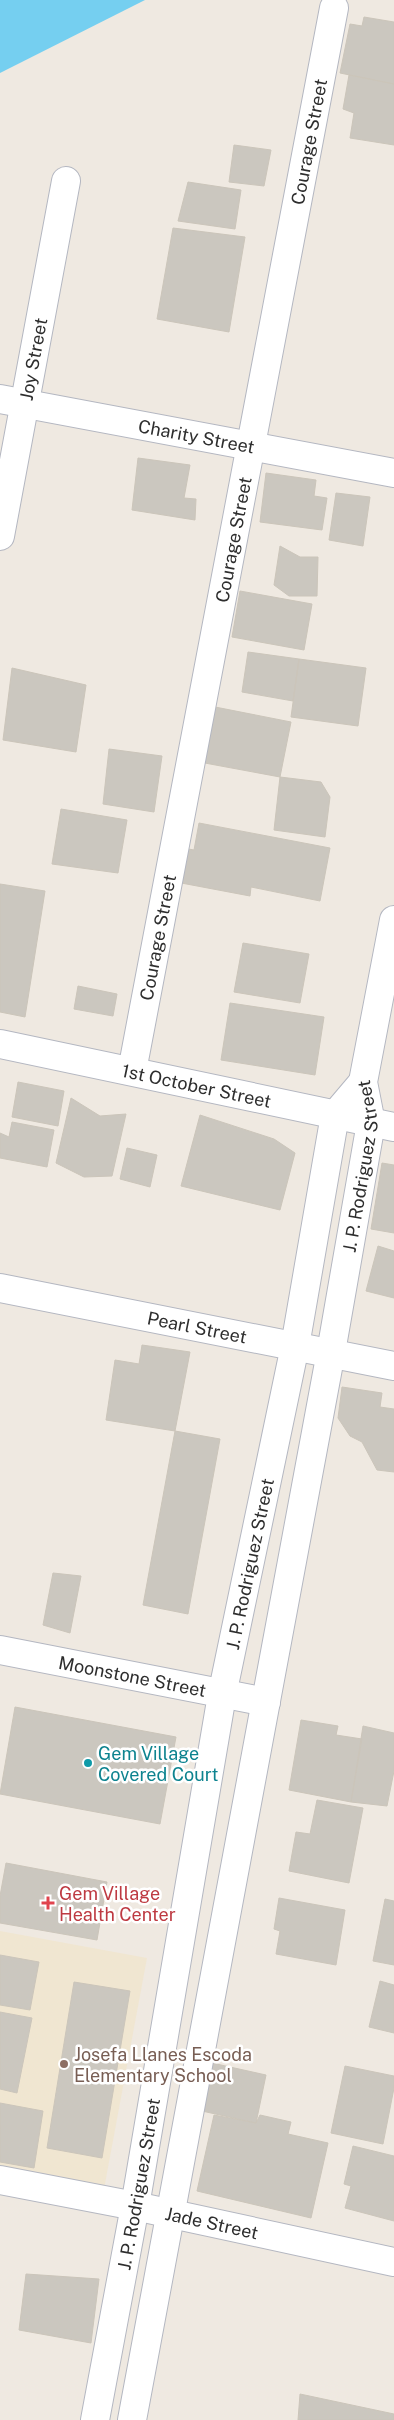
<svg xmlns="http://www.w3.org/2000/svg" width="394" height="2420" viewBox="0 0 394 2420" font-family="'Public Sans',sans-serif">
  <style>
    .education { fill: #f0e6d1 }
    .water { fill: #75cff0 }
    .building { fill: #cbc7bf; stroke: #cbc5ba }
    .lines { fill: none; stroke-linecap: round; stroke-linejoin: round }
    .street-casing { stroke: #b4b7c1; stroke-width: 30 }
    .street { stroke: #fff; stroke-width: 28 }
    .culture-dot { fill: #0f9aa8; stroke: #fff; stroke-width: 2 }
    .health-dot { fill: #e0444e; stroke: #fff; stroke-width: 2 }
    .education-dot { fill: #8d6e63; stroke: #fff; stroke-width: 2 }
    .labels { text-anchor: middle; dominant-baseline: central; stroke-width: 5; stroke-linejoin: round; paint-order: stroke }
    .street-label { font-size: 18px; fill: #2e2e2e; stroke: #fff }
    .culture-label { font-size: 18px; fill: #0d838f; stroke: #fff; text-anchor: start }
    .health-label { font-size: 18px; fill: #be3a42; stroke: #fff; text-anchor: start }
    .education-label { font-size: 18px; fill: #785e54; stroke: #fff; text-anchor: start }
  </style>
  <rect width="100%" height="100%" fill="#efe9e1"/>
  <path class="education" d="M0,1931L147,1958L104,2189L0,2169Z"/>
  <path class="water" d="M0,0H145L0,73Z"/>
  <path class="building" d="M364,17L394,22V84L340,73L350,24L362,26Z
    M349,75L394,84V145L350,138L354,113L343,109Z
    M234,145L271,150L264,186L229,182Z
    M188,182L241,190L235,229L178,221Z
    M173,228L245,237L229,332L157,319Z
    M138,458L190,465L184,498L196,499L195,520L132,510Z
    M266,473L316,480L314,496L327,498L322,530L260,522Z
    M336,493L370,497L363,546L329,540Z
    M280,546L300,557H318L317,596H289L274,585Z
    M240,591L312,604L304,650L232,637Z
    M248,652L299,659L293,701L242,692Z
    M299,659L366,668L358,726L291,717Z
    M12,668L86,685L76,752L3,740Z
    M205,705L291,722L280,777L194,761Z
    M109,749L162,756L154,812L103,804Z
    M280,777L321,782L330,797L325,837L274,830Z
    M61,809L127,820L118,873L52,864Z
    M199,823L330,848L320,901L251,887L250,896L176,882L183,848L194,850Z
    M0,884L45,891L25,1017L0,1012Z
    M243,943L309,954L300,1003L234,992Z
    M78,986L117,994L113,1016L74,1009Z
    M230,1003L324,1017L315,1075L221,1060Z
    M18,1082L64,1091L58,1126L12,1117Z
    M71,1098L100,1116L126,1114L112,1176L84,1177L56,1163Z
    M200,1115L274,1139L295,1153L280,1210L181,1186Z
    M12,1122L54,1130L47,1167L0,1158V1133L9,1137Z
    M127,1148L157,1155L150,1187L120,1179Z
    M382,1163L394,1165V1233L371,1229Z
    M378,1246L394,1251V1298L366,1291Z
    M142,1345L190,1352L175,1431L106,1420L115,1360L139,1364Z
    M342,1387L382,1393L380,1407L394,1409V1472L377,1470L362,1442L350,1436L338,1418Z
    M175,1431L220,1439L188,1614L143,1605Z
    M53,1573L81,1576L70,1633L43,1625Z
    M15,1707L176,1737L160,1824L0,1794Z
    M301,1720L338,1726L336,1735L362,1739L351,1802L289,1790Z
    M363,1726L394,1733V1771L387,1806L351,1802Z
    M317,1800L363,1808L349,1883L289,1871L296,1832L310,1834Z
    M6,1863L107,1882L97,1940L0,1923V1896Z
    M279,1898L345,1910L336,1965L276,1954L280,1931L274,1929Z
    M385,1899L394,1901V1965L373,1961Z
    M0,1955L39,1962L30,2010L0,2005Z
    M380,1981L394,1985V2033L369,2027Z
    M74,1982L130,1991L102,2158L47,2148Z
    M0,2012L32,2018L17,2093L0,2089Z
    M212,2063L266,2075L256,2123L202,2111Z
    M345,2066L394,2076V2088L383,2144L331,2133Z
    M0,2103L43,2111L34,2168L0,2162Z
    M214,2115L256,2123L260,2115L291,2122L288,2134L328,2143L311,2218L197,2191Z
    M353,2146L394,2156V2221L345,2208L351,2186L344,2184Z
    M26,2274L99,2279L91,2343L19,2330Z
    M300,2394L394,2414V2420H298Z"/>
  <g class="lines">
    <defs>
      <g id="street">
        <path id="s1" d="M0,399L394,473"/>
        <path id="s2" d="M0,536L66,181"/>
        <path id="s3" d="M0,1044L394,1127"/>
        <path id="s4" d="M132,1071L334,8"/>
        <path id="s5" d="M0,1288L394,1366"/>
        <path id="s6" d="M0,1650L266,1702"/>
        <path id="s7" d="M0,2180L135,2206L394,2262"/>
        <path id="s8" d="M95,2420L135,2206L222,1695L295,1346L335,1115L363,1082"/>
        <path id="s9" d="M132,2420L331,1352L371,1123L363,1082L394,920"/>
      </g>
    </defs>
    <use href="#street" class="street-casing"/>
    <use href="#street" class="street"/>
  </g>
  <circle class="culture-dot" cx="88" cy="1763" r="5"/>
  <path class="health-dot" d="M45.5 1895.5h5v5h5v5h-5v5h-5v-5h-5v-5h5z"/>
  <circle class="education-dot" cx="64" cy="2064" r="5"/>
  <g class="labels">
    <g class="street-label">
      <text stroke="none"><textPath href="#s4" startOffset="946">Courage Street</textPath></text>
      <text stroke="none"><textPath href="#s2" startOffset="180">Joy Street</textPath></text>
      <text stroke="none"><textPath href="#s1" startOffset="200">Charity Street</textPath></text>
      <text stroke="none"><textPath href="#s4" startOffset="541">Courage Street</textPath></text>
      <text stroke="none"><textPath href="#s4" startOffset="136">Courage Street</textPath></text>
      <text stroke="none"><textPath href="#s3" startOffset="201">1st October Street</textPath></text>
      <text stroke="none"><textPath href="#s9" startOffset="1275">J. P. Rodriguez Street</textPath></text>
      <text stroke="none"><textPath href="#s5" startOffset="201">Pearl Street</textPath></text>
      <text stroke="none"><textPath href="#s8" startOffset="870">J. P. Rodriguez Street</textPath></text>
      <text stroke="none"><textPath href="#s6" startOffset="135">Moonstone Street</textPath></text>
      <text stroke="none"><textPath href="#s8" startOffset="240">J. P. Rodriguez Street</textPath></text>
      <text stroke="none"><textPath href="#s7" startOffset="216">Jade Street</textPath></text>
    </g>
    <g class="culture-label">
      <text x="98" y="1753">Gem Village<tspan x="98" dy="21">Covered Court</tspan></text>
    </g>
    <g class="health-label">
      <text x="59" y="1893">Gem Village<tspan x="59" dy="21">Health Center</tspan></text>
    </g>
    <g class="education-label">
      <text x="74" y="2054">Josefa Llanes Escoda<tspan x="74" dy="21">Elementary School</tspan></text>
    </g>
  </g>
</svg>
